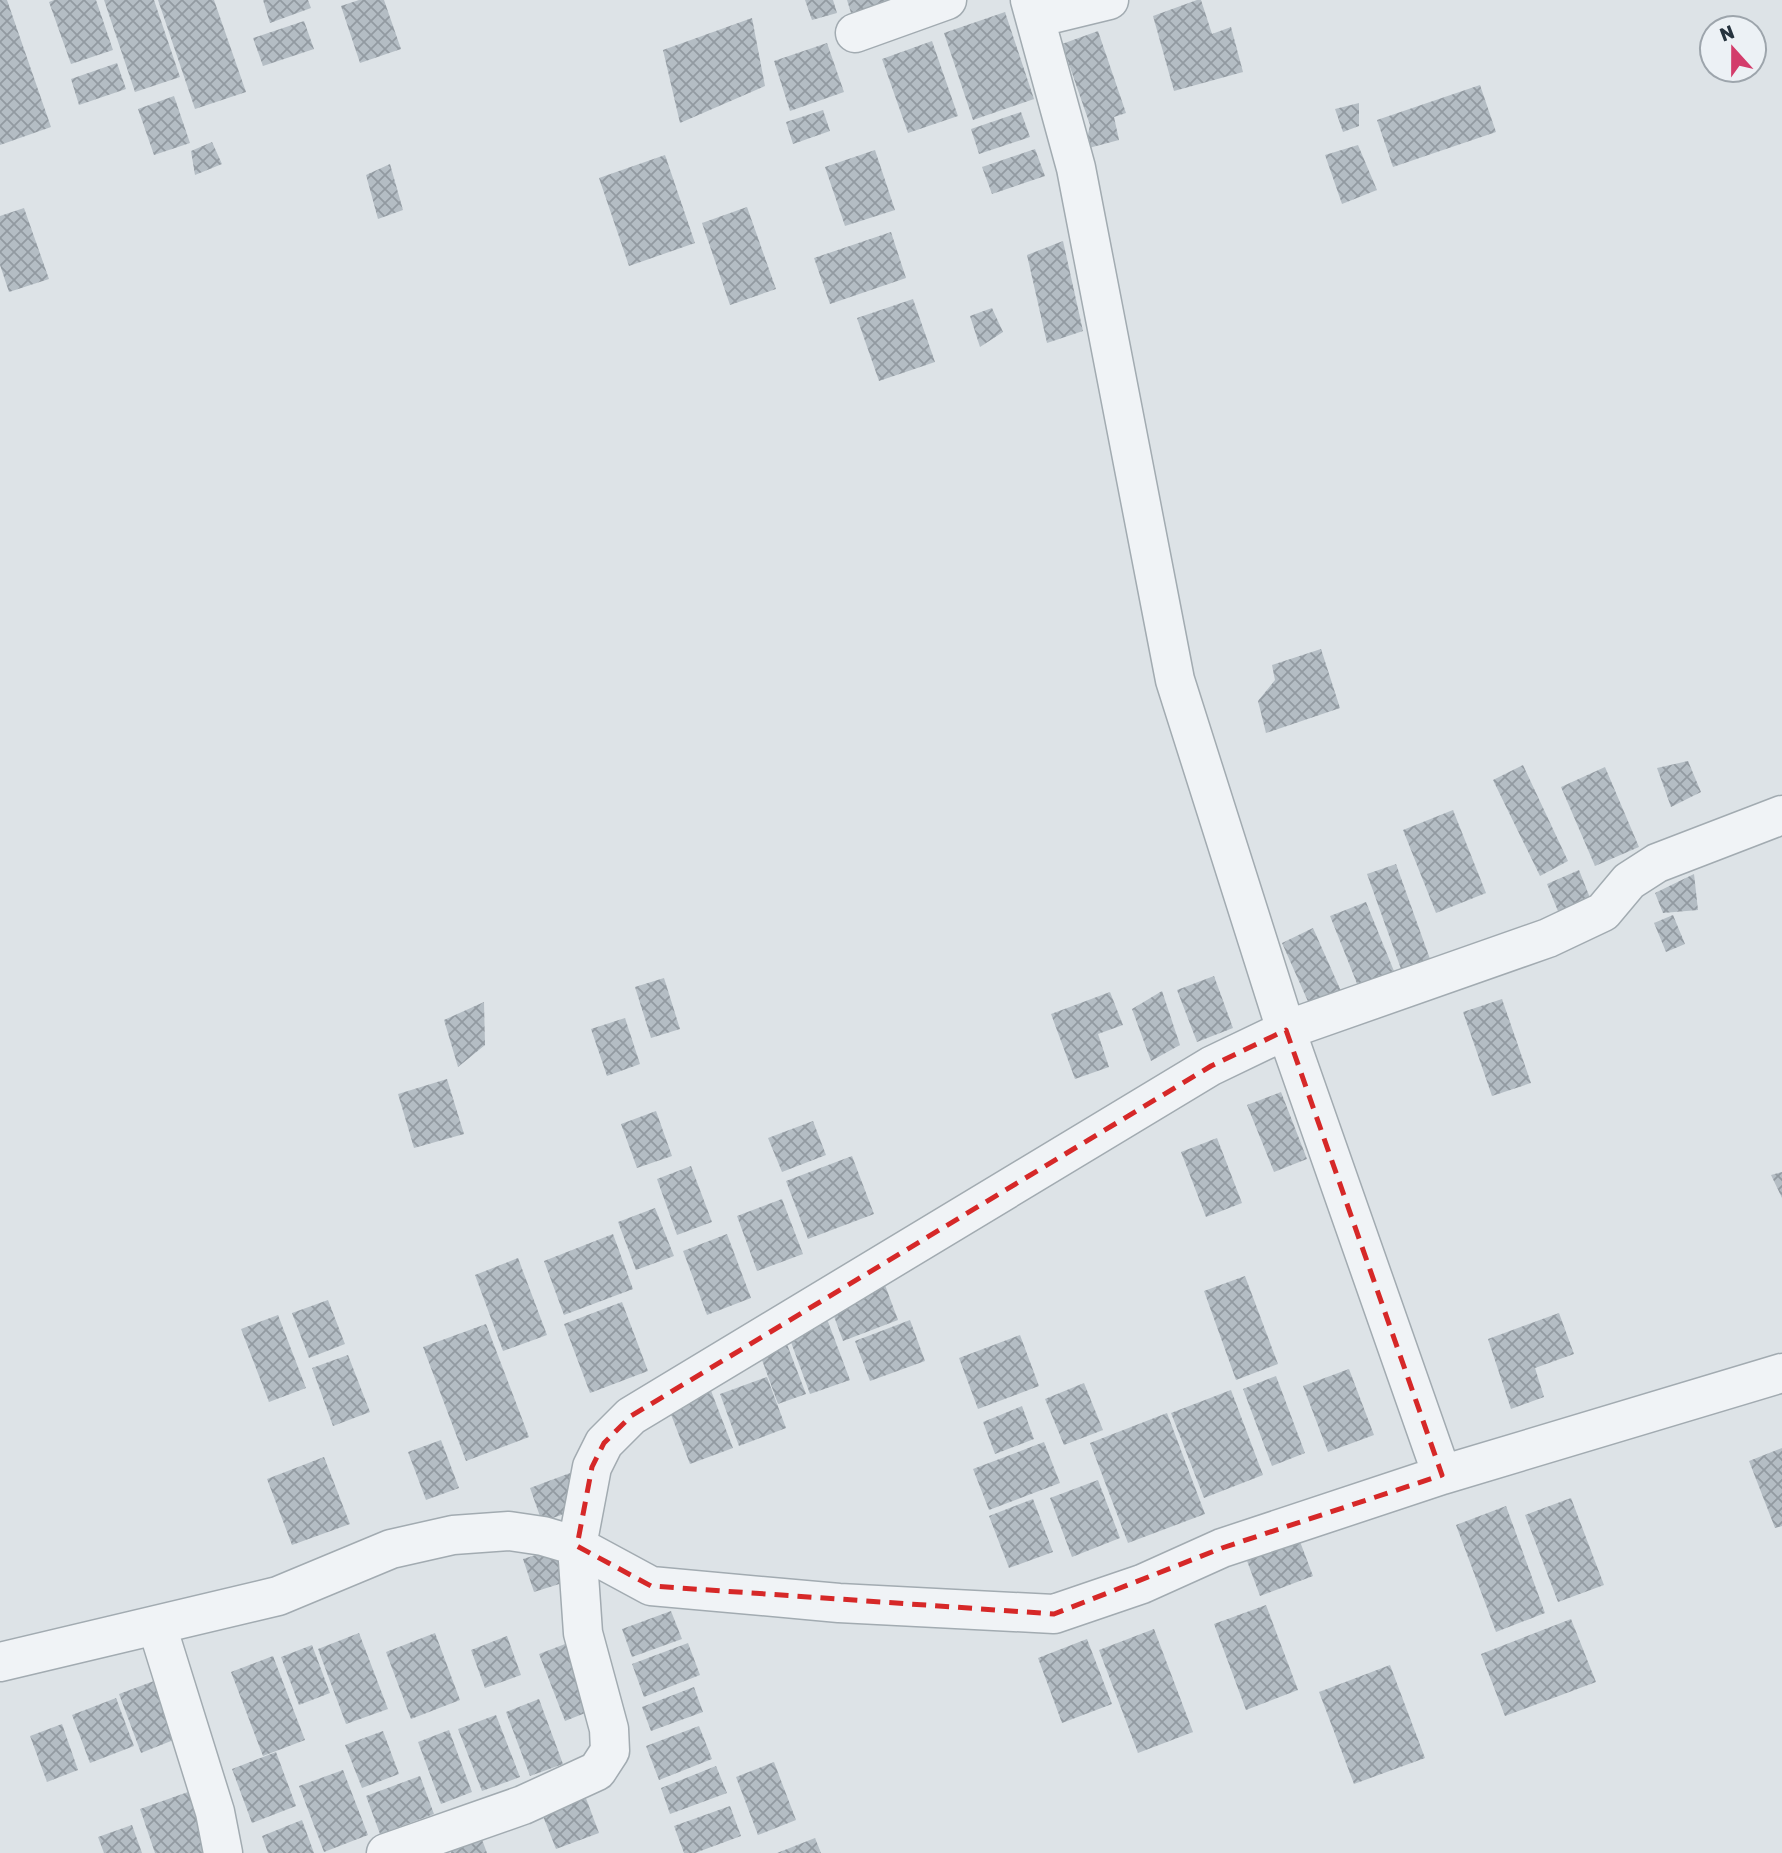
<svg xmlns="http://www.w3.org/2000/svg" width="1782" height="1853" viewBox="0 0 1782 1853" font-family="Rubik,sans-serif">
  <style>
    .building { fill: url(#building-cross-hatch) }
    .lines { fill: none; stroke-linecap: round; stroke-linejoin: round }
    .minor-casing { stroke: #a2abb1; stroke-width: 41 }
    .minor { stroke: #f0f3f6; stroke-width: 38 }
    .marked { fill: none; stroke: #d62828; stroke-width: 5; stroke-dasharray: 14 9; stroke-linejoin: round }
  </style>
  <defs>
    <pattern id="building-cross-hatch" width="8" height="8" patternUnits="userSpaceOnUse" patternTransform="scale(1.75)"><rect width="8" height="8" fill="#b4bdc4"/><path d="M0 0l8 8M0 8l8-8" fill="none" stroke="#929aa1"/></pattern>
  </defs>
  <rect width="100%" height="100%" fill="#dde3e7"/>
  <path class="building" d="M0,0H7L51,127L0,145Z
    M54,0H96L113,50L71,64L49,2Z
    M104,0H154L180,77L135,92Z
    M158,0H214L246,92L195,109Z
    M263,0H308L311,8L270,23Z
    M359,0H384L401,49L360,63L341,6Z
    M805,0H833L837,13L812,20Z
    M847,0H894L895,2L851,13Z
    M1197,0H1201L1212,34L1231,27L1243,72L1174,91L1153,16Z
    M1005,12L1034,99L973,120L944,33Z
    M752,18L765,86L680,123L663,50Z
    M304,21L314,49L263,66L253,38Z
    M1098,31L1126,113L1114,117L1119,140L1085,149L1090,125L1062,44Z
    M932,41L958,116L908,133L882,59Z
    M827,43L844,92L790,111L774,61Z
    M117,63L126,89L79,105L71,79Z
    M1480,85L1496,132L1393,167L1377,120Z
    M174,96L190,143L154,155L138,109Z
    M1359,103V126L1343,132L1335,109Z
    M823,110L830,131L793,144L786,122Z
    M1021,112L1030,137L979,154L971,129Z
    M212,142L222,164L195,175L191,151Z
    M1358,145L1377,190L1342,204L1325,155Z
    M1035,149L1045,176L992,194L982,167Z
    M875,150L895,210L845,226L825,167Z
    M665,155L695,243L629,266L599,178Z
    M390,164L403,210L378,219L366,175Z
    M747,207L776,289L730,305L702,223Z
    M24,208L49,279L9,292L0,265V216Z
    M891,232L906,278L830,304L814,258Z
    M1063,241L1083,331L1047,343L1027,255Z
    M913,299L935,362L879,381L857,318Z
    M992,308L1003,332L980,347L970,316Z
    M1321,649L1340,708L1266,733L1258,701L1275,680L1272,665Z
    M1688,761L1701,792L1671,807L1657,768Z
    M1523,765L1568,861L1540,876L1493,780Z
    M1605,767L1639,847L1595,866L1561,787Z
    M1453,810L1486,893L1436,913L1403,830Z
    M1396,864L1430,959L1401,969L1367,874Z
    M1579,870L1596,913L1564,926L1547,884Z
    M1694,874L1698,910L1663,913L1655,893Z
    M1366,902L1398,981L1362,996L1330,916Z
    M1673,915L1685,944L1666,952L1654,923Z
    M1313,928L1345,1000L1314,1015L1282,943Z
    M1214,976L1233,1028L1197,1042L1177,990Z
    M664,978L680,1029L651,1038L635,987Z
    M1162,991L1180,1045L1151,1061L1132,1009Z
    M1110,992L1123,1025L1098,1034L1109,1067L1075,1079L1051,1014Z
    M1502,999L1531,1083L1492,1096L1463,1012Z
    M484,1002L485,1045L458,1067L444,1020Z
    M625,1018L640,1064L607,1076L591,1029Z
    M447,1079L464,1134L414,1148L398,1094Z
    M1281,1092L1307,1159L1274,1172L1247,1105Z
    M656,1111L672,1156L637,1168L621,1124Z
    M813,1121L826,1155L782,1172L768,1138Z
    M1217,1138L1242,1203L1206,1217L1181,1152Z
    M852,1156L874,1214L808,1239L786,1181Z
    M691,1166L712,1222L677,1235L657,1179Z
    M1782,1172V1198L1771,1175Z
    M782,1199L803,1254L757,1271L737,1216Z
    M655,1208L674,1256L636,1270L618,1222Z
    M613,1234L633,1289L564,1315L544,1261Z
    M727,1234L751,1298L707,1315L683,1251Z
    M518,1258L547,1335L503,1351L475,1275Z
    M1245,1276L1278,1364L1236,1380L1204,1291Z
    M882,1277L898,1320L843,1341L827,1297Z
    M328,1300L345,1344L309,1358L292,1313Z
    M622,1302L648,1371L590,1393L564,1324Z
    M1559,1313L1574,1354L1535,1368L1544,1397L1511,1409L1488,1339Z
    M278,1315L306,1388L269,1402L241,1329Z
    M827,1319L850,1380L810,1394L788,1334Z
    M910,1320L925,1361L870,1381L855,1341Z
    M486,1324L529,1437L466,1461L423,1347Z
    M1020,1335L1039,1386L978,1409L959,1358Z
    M785,1339L806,1394L778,1404L758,1349Z
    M348,1355L370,1412L333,1426L312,1368Z
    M1349,1369L1374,1435L1328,1452L1303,1386Z
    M1276,1376L1305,1453L1272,1466L1243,1389Z
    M767,1377L786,1428L739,1446L720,1394Z
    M1084,1383L1103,1430L1064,1445L1045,1399Z
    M710,1388L733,1448L690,1464L667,1404Z
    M1231,1390L1263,1475L1204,1498L1171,1413Z
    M1022,1406L1034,1439L995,1454L983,1422Z
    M1167,1413L1205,1514L1128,1543L1090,1443Z
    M441,1440L459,1488L426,1500L408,1452Z
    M1044,1442L1060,1483L989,1510L973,1469Z
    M1782,1448V1526L1775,1528L1749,1461Z
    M324,1457L350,1524L292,1545L267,1479Z
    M570,1473L583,1507L542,1522L530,1488Z
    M1098,1480L1120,1538L1072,1557L1050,1498Z
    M1571,1498L1604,1585L1558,1602L1525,1515Z
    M1033,1499L1053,1552L1009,1568L989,1516Z
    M1506,1506L1545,1613L1496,1632L1456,1525Z
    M1296,1531L1313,1576L1260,1596L1243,1550Z
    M564,1546L575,1579L534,1592L523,1559Z
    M1266,1605L1298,1690L1246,1710L1214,1624Z
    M671,1611L682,1639L632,1657L622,1629Z
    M1571,1619L1596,1682L1505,1716L1481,1654Z
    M1154,1629L1193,1732L1138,1753L1099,1650Z
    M359,1633L388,1709L346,1724L318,1649Z
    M435,1633L460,1700L411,1719L386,1652Z
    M507,1636L521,1675L485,1688L471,1650Z
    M1087,1639L1112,1704L1062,1723L1038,1658Z
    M573,1641L598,1708L565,1721L539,1654Z
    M688,1643L700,1675L644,1697L632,1664Z
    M312,1645L330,1693L299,1705L281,1657Z
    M273,1656L305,1740L263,1756L231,1672Z
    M1390,1665L1425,1758L1354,1784L1319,1692Z
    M154,1681L176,1739L141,1753L119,1694Z
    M694,1687L703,1712L651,1731L642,1707Z
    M116,1698L134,1746L90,1763L72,1715Z
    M539,1699L563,1764L530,1776L506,1712Z
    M496,1715L520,1777L482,1791L458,1729Z
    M62,1724L78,1770L47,1782L30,1736Z
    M699,1726L712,1759L659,1780L646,1746Z
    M449,1730L472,1792L441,1804L418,1742Z
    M383,1731L399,1774L362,1788L345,1745Z
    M276,1752L296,1806L252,1823L232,1769Z
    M774,1762L796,1820L758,1835L736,1777Z
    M716,1766L727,1793L670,1814L661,1788Z
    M343,1770L368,1835L324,1852L299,1786Z
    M420,1776L434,1814L380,1834L366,1796Z
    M581,1785L599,1833L556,1849L537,1801Z
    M188,1792L210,1853H155L140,1809Z
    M730,1806L741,1836L695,1853H684L674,1826Z
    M302,1820L314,1853H268L262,1836Z
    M132,1825L142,1853H104L98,1837Z
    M478,1829L487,1853H451L446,1841Z
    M815,1838L821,1853H777Z"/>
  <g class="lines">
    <defs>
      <path id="minor" d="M1035,18L1109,0
        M855,33L947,0
        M1442,1475L1286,1030L1548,938L1603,912L1629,881L1657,863L1782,815
        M157,1626L215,1812L223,1853
        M0,1662L278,1596L391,1549L453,1535L509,1531L543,1536L577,1546L651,1586L839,1603L1054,1614L1142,1584L1222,1548L1442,1475L1782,1373
        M386,1853L523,1805L597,1771L610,1751L609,1729L583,1633L577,1546L592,1467L604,1443L631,1416L1211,1066L1286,1030L1175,680L1076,168L1030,0"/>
    </defs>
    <use href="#minor" class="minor-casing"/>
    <use href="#minor" class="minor"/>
  </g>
  <path class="marked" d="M1286,1030L1442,1475L1222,1548L1054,1614L651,1586L577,1546L592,1467L604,1443L631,1416L1211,1066Z"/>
  <g transform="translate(1733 49) rotate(339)"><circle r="33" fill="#ecf1f5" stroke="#9da5ac" stroke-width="2"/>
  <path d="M0-5L12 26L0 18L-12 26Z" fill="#d33c6b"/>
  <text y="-10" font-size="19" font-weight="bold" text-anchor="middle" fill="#26333e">N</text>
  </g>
</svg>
